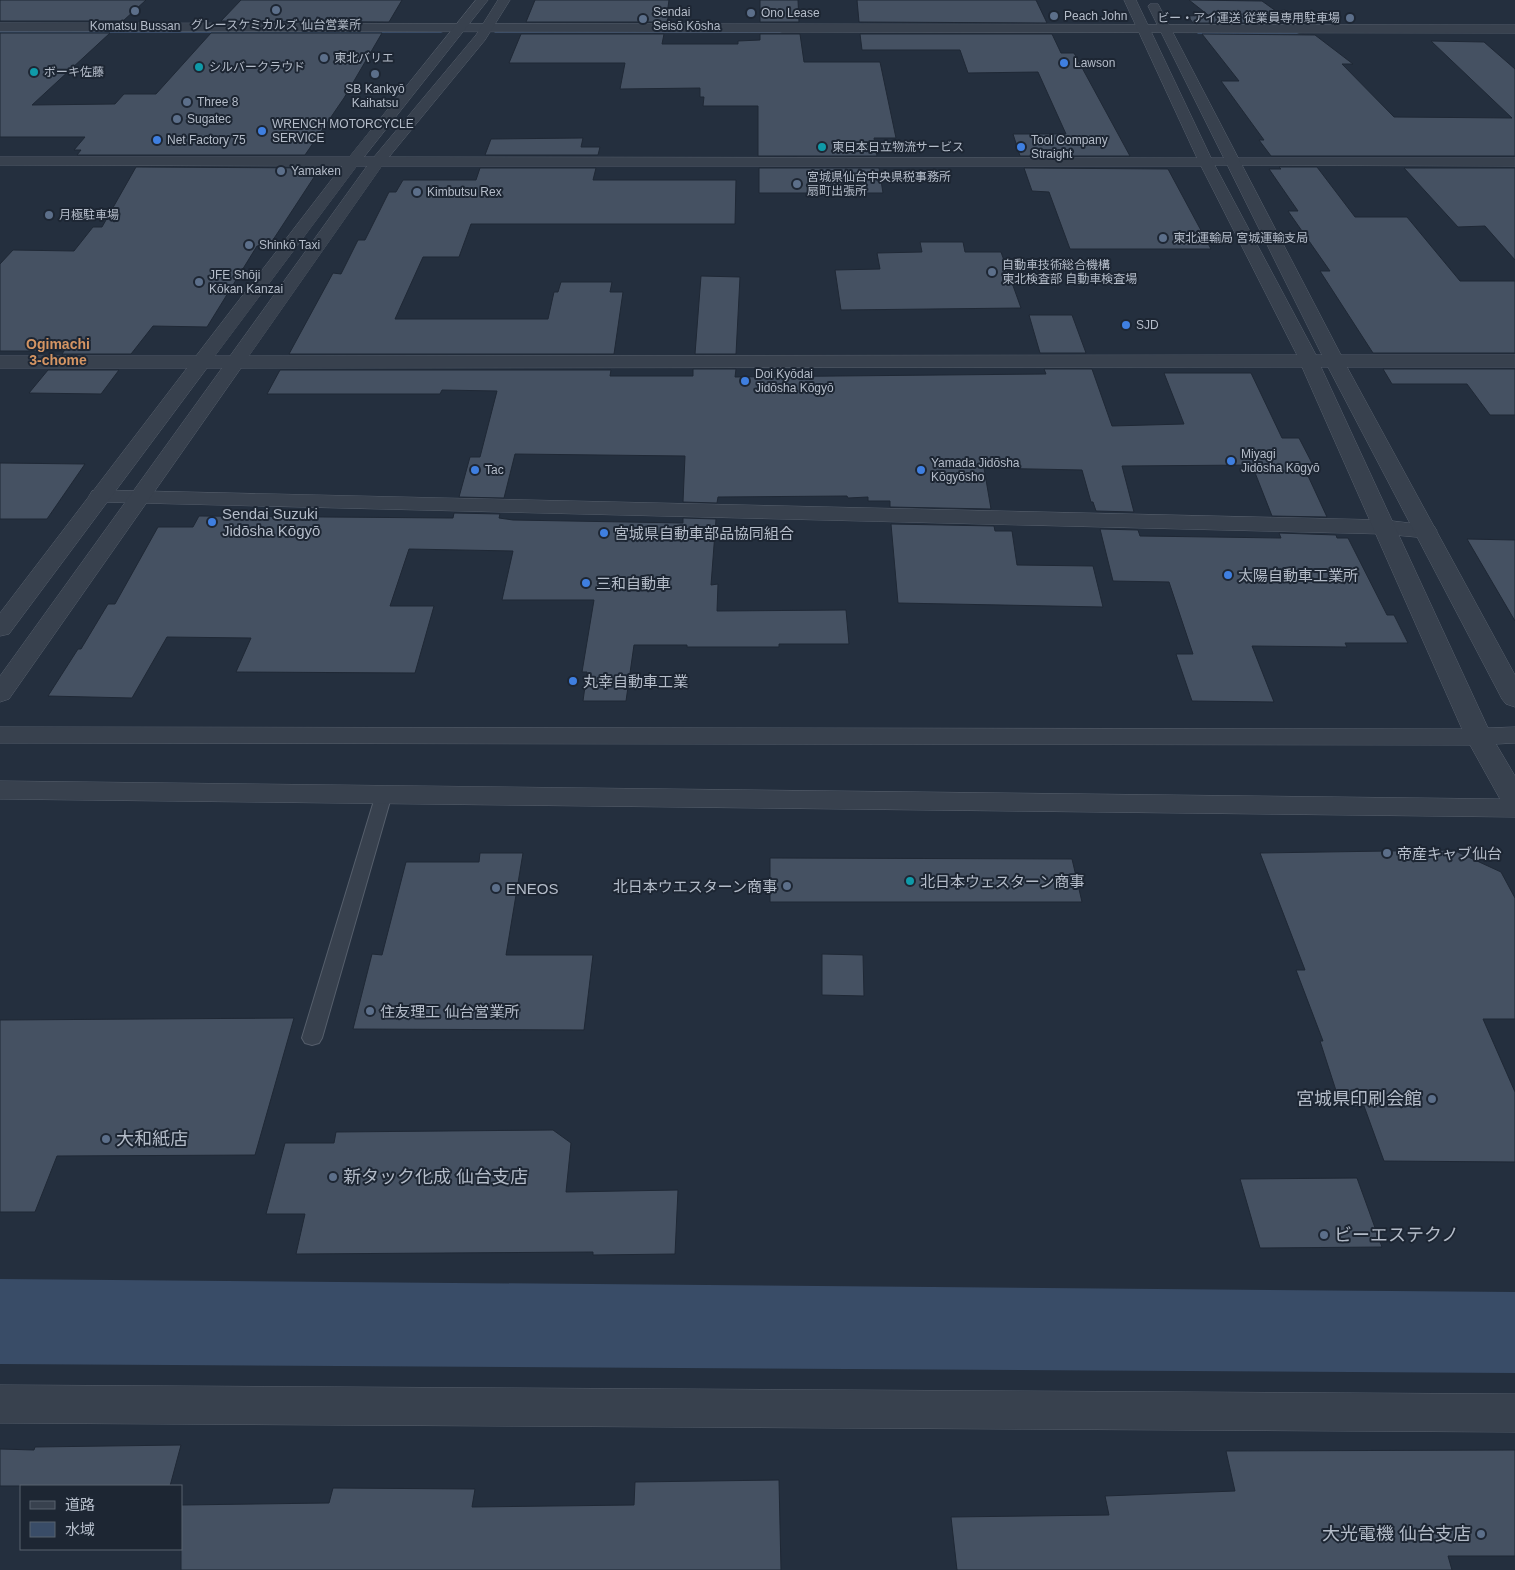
<svg xmlns="http://www.w3.org/2000/svg" width="1515" height="1570" viewBox="0 0 1515 1570" font-family="Helvetica,'Noto Sans JP',sans-serif">
  <style>
    .water { fill: #394c67 }
    .lines { fill: none; stroke-linecap: round; stroke-linejoin: round }
    .stream { fill: #394c67; fill-rule: evenodd }
    .building { fill: #455162; stroke: #1f2835 }
    .service-casing { stroke: #565f6c; stroke-width: 2 }
    .minor-casing { stroke: #565f6c; stroke-width: 1 }
    .tertiary-casing { stroke: #565f6c; stroke-width: 1 }
    .service { fill: #38414e; fill-rule: evenodd }
    .minor { fill: #38414e; fill-rule: evenodd }
    .tertiary { fill: #38414e; fill-rule: evenodd }
    .service-dot { fill: #5c6f8a; stroke: #1d2633; stroke-width: 2 }
    .shop-dot { fill: #3f7fe0; stroke: #1d2633; stroke-width: 2 }
    .culture-dot { fill: #0f9aa8; stroke: #1d2633; stroke-width: 2 }
    .labels { text-anchor: middle; dominant-baseline: central; stroke-width: 4; stroke-linejoin: round; paint-order: stroke }
    .far-poi-label { font-size: 12px; fill: #b4bcc9; stroke: #1d2633; text-anchor: start }
    .far-neighbourhood-label { font-size: 14px; font-weight: bold; fill: #d59563; stroke: #1d2633 }
    .poi-label { font-size: 15px; fill: #b4bcc9; stroke: #1d2633; text-anchor: start }
    .near-poi-label { font-size: 18px; fill: #b4bcc9; stroke: #1d2633; text-anchor: start }
  </style>
  <rect width="100%" height="100%" fill="#242f3e"/>
  <path class="water" d="M0,1279L1515,1292V1373L0,1364Z"/>
  <g class="lines">
    <path class="stream" d="M0,31H441L443,32L441,33H0Z
      M496,31H780L782,32L780,33H494Z
      M1196,32H1297L1299,33L1297,34H1198Z"/>
  </g>
  <path class="building" d="M0,0H146L123,21H0Z
    M241,0H402L389,22L221,21Z
    M535,0H669L667,14H669L667,22H526Z
    M760,0H798L799,22H760Z
    M857,0H1036L1047,23L859,22Z
    M1189,0L1262,1L1276,11L1285,10L1300,23H1193L1188,16L1208,15Z
    M0,33H110L32,105L115,104L124,94H156L211,33H382L344,98L305,155H77L81,150H74L85,137H0Z
    M521,34H664L662,44H738V41L760,40V34H800L804,62H880L896,138H874L877,156H758V106H703L704,97H700V88L620,89L625,63H509Z
    M860,34H1052L1061,53H1074L1130,156H1020L1013,134H1066L1038,72L968,73L960,50H862Z
    M1202,34L1315,35L1353,64H1342L1394,117L1512,118L1431,41L1484,42L1515,69V156H1271L1259,140H1264L1221,81H1239Z
    M583,138L581,147H600L598,155H485L491,139Z
    M136,167L320,168L269,246H257L207,327L153,326L131,354H62L64,351H0V264L13,250L74,251L93,227H102Z
    M1279,167H1317L1355,217H1407L1460,281H1515V353H1373L1320,271H1330L1288,211H1298L1269,169H1281Z
    M480,168H596L593,180H736L735,224H471L459,257H423L395,319H548L554,292H558L561,282H612L610,292H623L614,354H289L333,273L341,274L358,240H365L389,192H396L403,180H476Z
    M759,168H879L883,193H759Z
    M1024,168L1168,169L1211,249H1070L1049,192L1032,191Z
    M1404,168H1515V260L1485,226L1458,227Z
    M920,242H963L965,252H1001L1021,308L841,310L835,270L880,269L877,253L922,252Z
    M701,276L740,277L736,354H695Z
    M1029,315H1072L1086,353H1040Z
    M693,369H736L735,377L1046,374L1044,369H1092L1112,426L1184,424L1164,373H1251L1282,438H1299L1313,465H1303L1327,517L1272,516L1252,465L1122,466L1134,512L1096,511L1093,502H1091L1082,470L984,468L991,509L890,507V501H868V497L848,498L847,496L718,497L717,503L683,502L685,456L515,454L504,498L459,497L470,457H480L497,391L442,390L440,394H267L280,370H611L610,376H693Z
    M1383,369H1515V415H1490L1467,384H1392Z
    M48,370H119L101,394L29,393Z
    M0,463L85,464L47,519H0Z
    M454,513L500,514L499,518L513,520L683,523V518L716,519L711,585L718,584L717,611L846,610L849,644H779V647H687V645H634L626,701H583L587,672H582L594,600H502L513,551L409,549L390,606H434L415,673L236,672L251,638L167,637L132,698L48,696L78,649H81L108,604H115L158,527H193L199,516L453,518Z
    M891,524L994,526L995,531H1012L1017,565L1093,566L1103,607L898,603Z
    M1100,529L1138,530L1140,536L1281,538L1279,533L1336,535L1337,538H1348L1387,615H1394L1408,643H1345L1347,647L1252,646L1274,702L1192,701L1176,654H1193L1169,582L1113,581Z
    M1467,539L1515,540V621Z
    M1453,850L1501,872L1515,898V1019H1483L1515,1092V1162L1384,1161L1364,1106H1341L1320,1041H1323L1296,970H1305L1260,853Z
    M480,853H523L506,955H593L584,1030L353,1029L372,954L382,955L406,862H479Z
    M770,858L1072,859L1082,902H770Z
    M822,954L863,955L864,996L822,995Z
    M294,1018L255,1155L57,1156L35,1212H0V1020Z
    M553,1130L571,1143L566,1192L678,1190L675,1254L593,1255V1252L296,1254L305,1214H266L285,1143H334L336,1132Z
    M1357,1178L1382,1247L1260,1248L1240,1179Z
    M181,1445L170,1486H0V1449L34,1450L35,1447Z
    M1515,1450V1556H1448L1452,1570H957L951,1517L1109,1515L1105,1496L1235,1491L1226,1451Z
    M779,1480L781,1570H181V1505L329,1503L333,1488L475,1489L472,1507L634,1505L635,1482Z"/>
  <g class="lines">
    <defs>
      <path id="service" d="M384,789L390,790L392,794L322,1038L319,1043L312,1045L305,1043L302,1038L376,794L378,790Z"/>
      <path id="minor" d="M0,23L1515,25V33L0,31Z
        M1206,158H1515V166L1201,165L1199,162L1201,159Z
        M100,490L1384,520L1434,526L1437,531L1434,536L1426,538L1384,534L100,502L92,501L89,496L92,491Z"/>
      <path id="tertiary" d="M476,0H488L364,157H374L476,35L498,0H510L485,40L389,157L1197,158L1124,0H1136L1213,162L1316,355H1322L1148,6L1150,4H1158L1341,355H1515V367H1347L1515,675V707L1506,704L1502,699L1328,367H1321L1488,728L1515,727V743L1496,744L1515,776V817L0,799V781L1500,799L1470,745L0,743V727L1462,729L1302,367L241,368L9,699L0,702V676L222,368H207L9,634L0,636V613L187,368H0V356H196L342,166L0,165V157H349ZM357,166H367L230,356H215ZM382,166H1201L1297,355L249,356Z
        M0,1385L1515,1394V1432L0,1423Z"/>
    </defs>
    <use href="#service" class="service-casing"/>
    <use href="#minor" class="minor-casing"/>
    <use href="#tertiary" class="tertiary-casing"/>
    <use href="#service" class="service"/>
    <use href="#minor" class="minor"/>
    <use href="#tertiary" class="tertiary"/>
  </g>
  <g class="service-dot">
    <circle cx="276" cy="10" r="5"/>
    <circle cx="135" cy="11" r="5"/>
    <circle cx="751" cy="13" r="5"/>
    <circle cx="1054" cy="16" r="5"/>
    <circle cx="1350" cy="18" r="5"/>
    <circle cx="643" cy="19" r="5"/>
    <circle cx="324" cy="58" r="5"/>
    <circle cx="375" cy="74" r="5"/>
    <circle cx="187" cy="102" r="5"/>
    <circle cx="177" cy="119" r="5"/>
    <circle cx="281" cy="171" r="5"/>
    <circle cx="797" cy="184" r="5"/>
    <circle cx="417" cy="192" r="5"/>
    <circle cx="49" cy="215" r="5"/>
    <circle cx="1163" cy="238" r="5"/>
    <circle cx="249" cy="245" r="5"/>
    <circle cx="992" cy="272" r="5"/>
    <circle cx="199" cy="282" r="5"/>
    <circle cx="1387" cy="853" r="5"/>
    <circle cx="787" cy="886" r="5"/>
    <circle cx="496" cy="888" r="5"/>
    <circle cx="370" cy="1011" r="5"/>
    <circle cx="1432" cy="1099" r="5"/>
    <circle cx="106" cy="1139" r="5"/>
    <circle cx="333" cy="1177" r="5"/>
    <circle cx="1324" cy="1235" r="5"/>
    <circle cx="1481" cy="1534" r="5"/>
  </g>
  <g class="shop-dot">
    <circle cx="1064" cy="63" r="5"/>
    <circle cx="262" cy="131" r="5"/>
    <circle cx="157" cy="140" r="5"/>
    <circle cx="1021" cy="147" r="5"/>
    <circle cx="1126" cy="325" r="5"/>
    <circle cx="745" cy="381" r="5"/>
    <circle cx="1231" cy="461" r="5"/>
    <circle cx="475" cy="470" r="5"/>
    <circle cx="921" cy="470" r="5"/>
    <circle cx="212" cy="522" r="5"/>
    <circle cx="604" cy="533" r="5"/>
    <circle cx="1228" cy="575" r="5"/>
    <circle cx="586" cy="583" r="5"/>
    <circle cx="573" cy="681" r="5"/>
  </g>
  <g class="culture-dot">
    <circle cx="199" cy="67" r="5"/>
    <circle cx="34" cy="72" r="5"/>
    <circle cx="822" cy="147" r="5"/>
    <circle cx="910" cy="881" r="5"/>
  </g>
  <g class="labels">
    <g class="far-poi-label">
      <text x="653" y="12">Sendai<tspan x="653" dy="14">Seisō Kōsha</tspan></text>
      <text x="761" y="13">Ono Lease</text>
      <text x="1064" y="16">Peach John</text>
      <text x="1340" y="18" text-anchor="end">ビー・アイ運送 従業員専用駐車場</text>
      <text x="276" y="25" text-anchor="middle">グレースケミカルズ 仙台営業所</text>
      <text x="135" y="26" text-anchor="middle">Komatsu Bussan</text>
      <text x="334" y="58">東北バリエ</text>
      <text x="1074" y="63">Lawson</text>
      <text x="209" y="67">シルバークラウド</text>
      <text x="44" y="72">ボーキ佐藤</text>
      <text x="375" y="89" text-anchor="middle">SB Kankyō<tspan x="375" dy="14">Kaihatsu</tspan></text>
      <text x="197" y="102">Three 8</text>
      <text x="187" y="119">Sugatec</text>
      <text x="272" y="124">WRENCH MOTORCYCLE<tspan x="272" dy="14">SERVICE</tspan></text>
      <text x="167" y="140">Net Factory 75</text>
      <text x="1031" y="140">Tool Company<tspan x="1031" dy="14">Straight</tspan></text>
      <text x="832" y="147">東日本日立物流サービス</text>
      <text x="291" y="171">Yamaken</text>
      <text x="807" y="177">宮城県仙台中央県税事務所<tspan x="807" dy="14">扇町出張所</tspan></text>
      <text x="427" y="192">Kimbutsu Rex</text>
      <text x="59" y="215">月極駐車場</text>
      <text x="1173" y="238">東北運輸局 宮城運輸支局</text>
      <text x="259" y="245">Shinkō Taxi</text>
      <text x="1002" y="265">自動車技術総合機構<tspan x="1002" dy="14">東北検査部 自動車検査場</tspan></text>
      <text x="209" y="275">JFE Shōji<tspan x="209" dy="14">Kōkan Kanzai</tspan></text>
      <text x="1136" y="325">SJD</text>
      <text x="755" y="374">Doi Kyōdai<tspan x="755" dy="14">Jidōsha Kōgyō</tspan></text>
      <text x="1241" y="454">Miyagi<tspan x="1241" dy="14">Jidōsha Kōgyō</tspan></text>
      <text x="931" y="463">Yamada Jidōsha<tspan x="931" dy="14">Kōgyōsho</tspan></text>
      <text x="485" y="470">Tac</text>
    </g>
    <g class="far-neighbourhood-label">
      <text x="58" y="344">Ogimachi<tspan x="58" dy="16">3-chome</tspan></text>
    </g>
    <g class="poi-label">
      <text x="222" y="513">Sendai Suzuki<tspan x="222" dy="17">Jidōsha Kōgyō</tspan></text>
      <text x="614" y="533">宮城県自動車部品協同組合</text>
      <text x="1238" y="575">太陽自動車工業所</text>
      <text x="596" y="583">三和自動車</text>
      <text x="583" y="681">丸幸自動車工業</text>
      <text x="1397" y="853">帝産キャブ仙台</text>
      <text x="920" y="881">北日本ウェスターン商事</text>
      <text x="777" y="886" text-anchor="end">北日本ウエスターン商事</text>
      <text x="506" y="888">ENEOS</text>
      <text x="380" y="1011">住友理工 仙台営業所</text>
    </g>
    <g class="near-poi-label">
      <text x="1422" y="1099" text-anchor="end">宮城県印刷会館</text>
      <text x="116" y="1139">大和紙店</text>
      <text x="343" y="1177">新タック化成 仙台支店</text>
      <text x="1334" y="1235">ビーエステクノ</text>
      <text x="1471" y="1534" text-anchor="end">大光電機 仙台支店</text>
    </g>
  </g>
  <rect x="20" y="1485" width="162" height="65" fill="#1d2633" stroke="#59626f"/>
  <rect x="30" y="1501" width="25" height="8" fill="#38414e" stroke="#59626f"/>
  <text x="65" y="1510" font-size="15" fill="#b4bcc9">道路</text>
  <rect x="30" y="1522" width="25" height="15" fill="#394c67" stroke="#59626f"/>
  <text x="65" y="1535" font-size="15" fill="#b4bcc9">水域</text>
</svg>
